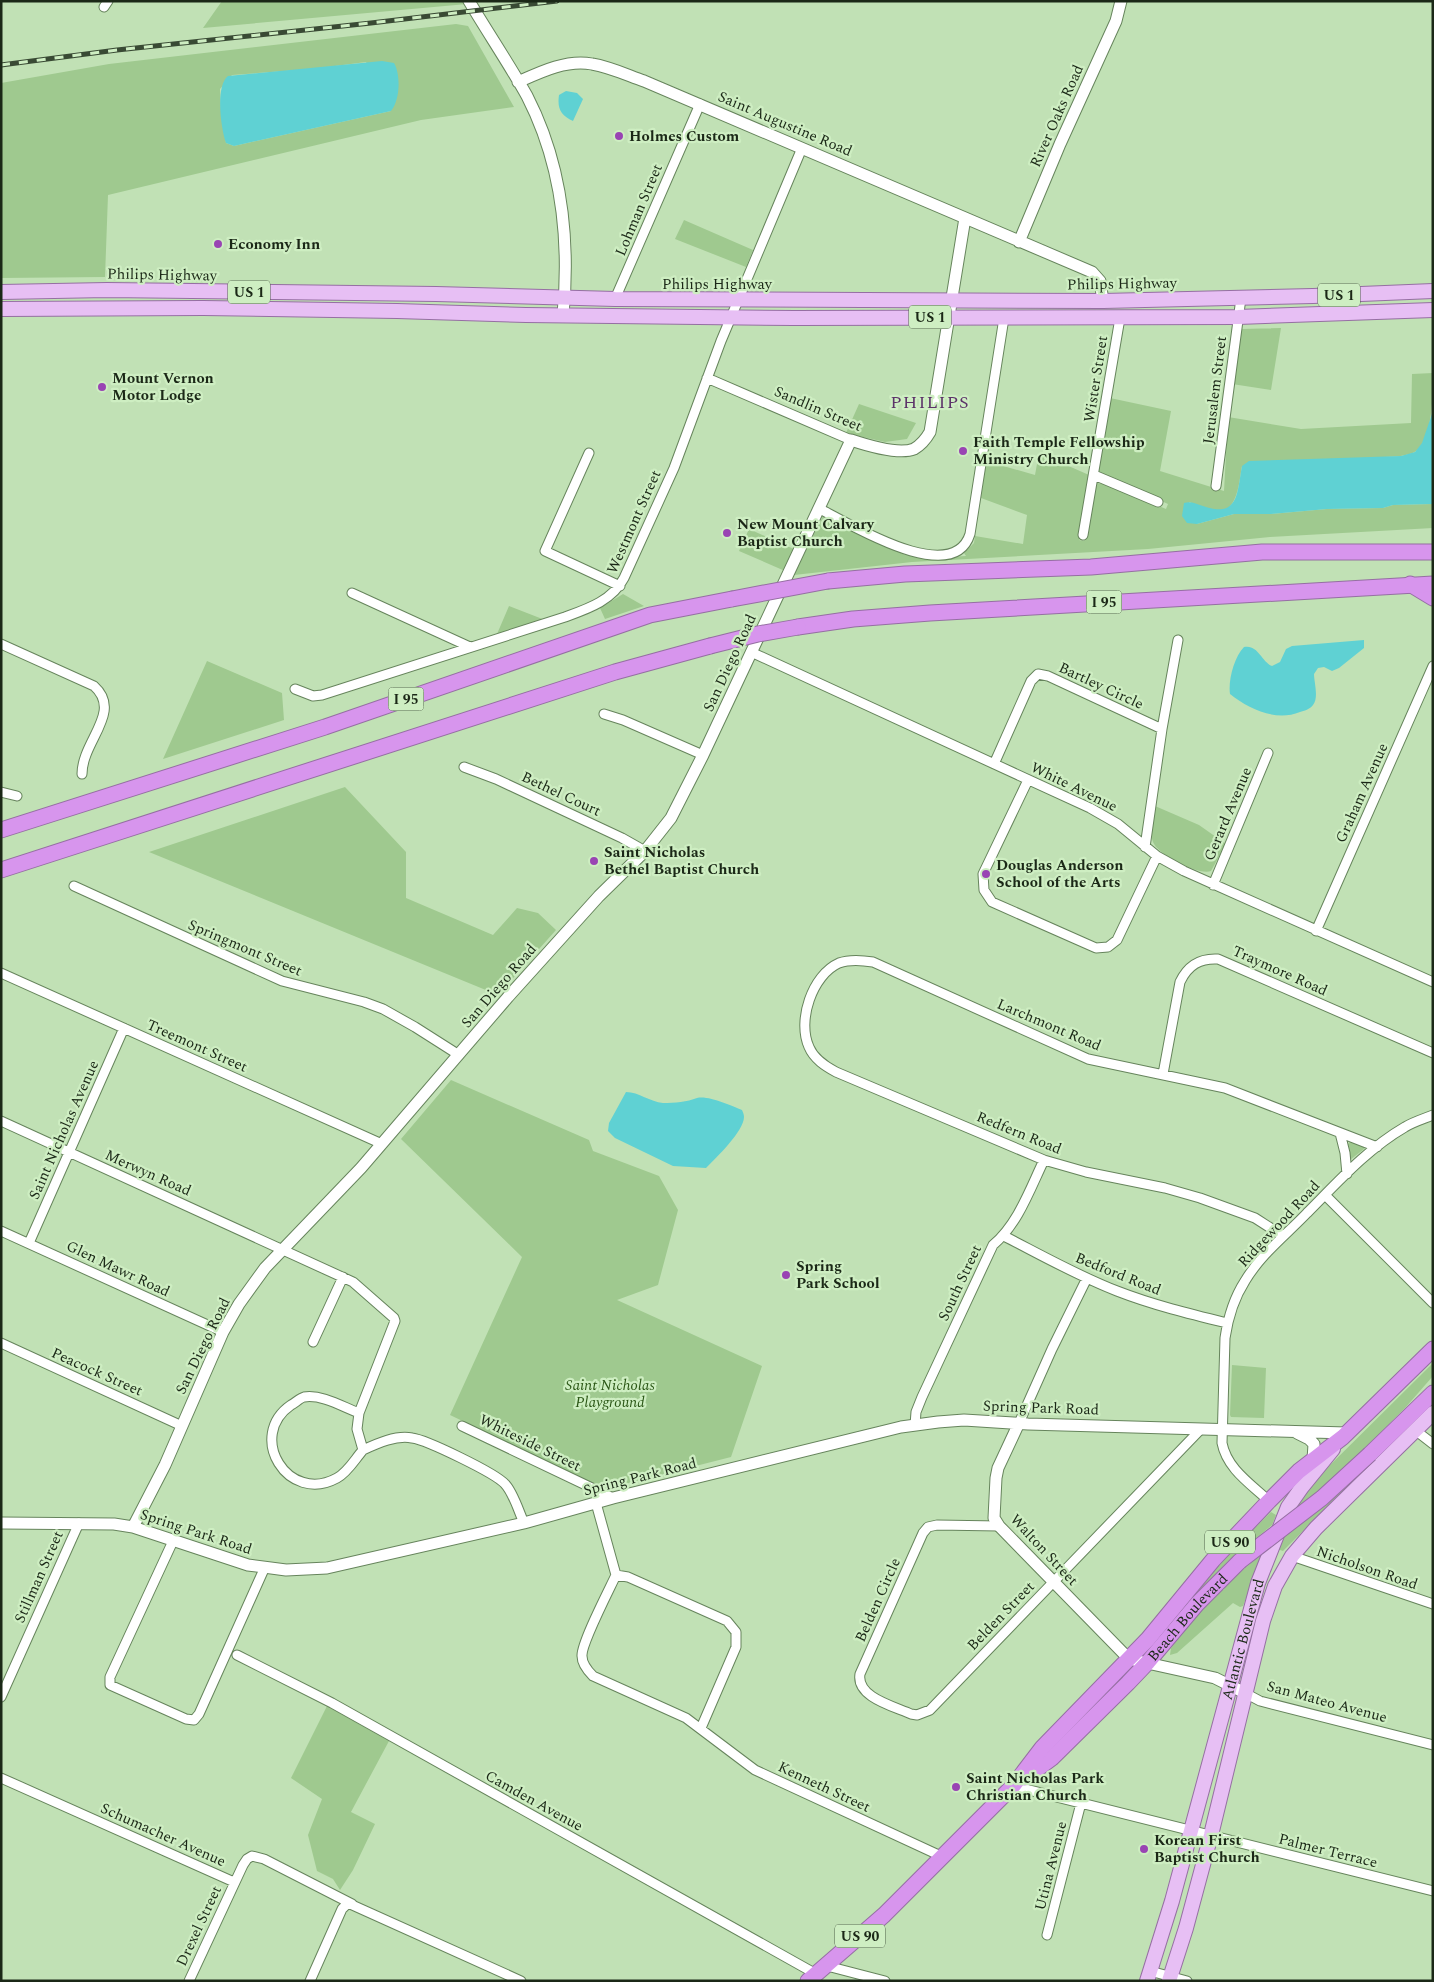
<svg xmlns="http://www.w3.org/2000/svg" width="1434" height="1982" viewBox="0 0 1434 1982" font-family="Spectral,serif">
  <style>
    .green { fill: #9fc98f; fill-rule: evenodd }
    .water { fill: #5fd1d3 }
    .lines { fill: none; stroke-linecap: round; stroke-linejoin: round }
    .street-casing { stroke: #66845c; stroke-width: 11 }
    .secondary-casing { stroke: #66845c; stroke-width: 13 }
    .primary-casing { stroke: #956fa2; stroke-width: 16 }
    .highway-casing { stroke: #956fa2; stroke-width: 17 }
    .street { stroke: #fff; stroke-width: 9 }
    .secondary { stroke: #fff; stroke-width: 11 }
    .primary { stroke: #e7bff4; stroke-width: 14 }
    .highway { stroke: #d795ed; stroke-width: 15 }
    .rail-casing { stroke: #394a34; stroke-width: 5 }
    .rail { stroke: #ceeec2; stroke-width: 3; stroke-dasharray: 9; stroke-linecap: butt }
    .highway-bridge-casing { stroke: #956fa2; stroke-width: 17; stroke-linecap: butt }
    .highway-bridge { stroke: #d795ed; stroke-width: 15 }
    .poi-dot { fill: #9944b3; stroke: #ceeec2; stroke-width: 2 }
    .labels { text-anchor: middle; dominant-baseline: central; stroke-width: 4.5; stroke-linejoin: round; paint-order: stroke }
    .shield { fill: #ceeec2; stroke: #51634a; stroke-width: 1 }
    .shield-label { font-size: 14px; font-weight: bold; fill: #1b2817 }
    .street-label { font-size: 15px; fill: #1b2817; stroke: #ceeec2 }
    .poi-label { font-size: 15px; font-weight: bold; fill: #1b2817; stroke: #ceeec2; text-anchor: start }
    .park-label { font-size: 15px; font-style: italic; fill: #2b5716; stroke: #ceeec2 }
    .quarter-label { font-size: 18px; letter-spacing: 1px; fill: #5c3369; stroke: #ceeec2 }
  </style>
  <rect width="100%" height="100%" fill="#c1e1b5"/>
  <path class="green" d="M222,1H465L467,4L203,28Z
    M456,24L468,26L514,107L421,120L108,195L105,277L1,278V83L109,64ZM366,62L391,111L234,146L226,143L221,109L220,89L232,75L312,69Z
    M684,220L753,250L746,267L675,239Z
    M1281,328L1271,390L1232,384L1241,329Z
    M1433,373C1433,393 1433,438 1416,451C1412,454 1405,455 1401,456L1242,466C1239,481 1238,515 1215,511C1207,509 1197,505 1189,502L1197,524L1234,514H1271L1327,509L1383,508L1393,505L1433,504V528L1270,537L1148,549L912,562L794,575L823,516L905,555L932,558L966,556L964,553L974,543L975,536L1023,544L1027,515L981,498L986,461L1035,475L1039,453L1089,475L1079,540L1084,541L1097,483L1109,485L1166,509L1168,504L1098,472L1110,398L1171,411L1160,471L1224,491L1228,417L1301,429L1411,423L1412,374Z
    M859,404L916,423L907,439L885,442L846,433Z
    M749,529L796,550L785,571L739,551Z
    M623,594L644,606L605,619L600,608Z
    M509,606L545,620L497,634Z
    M207,661L282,693L284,720L163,759Z
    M345,787L406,852V898L493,935L517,908L538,913L556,930L498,995L149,852Z
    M1155,806L1199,825L1226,844L1211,871C1199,876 1157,854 1153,842C1149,832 1154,816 1155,806Z
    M451,1080L589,1140L593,1151L659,1176L678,1210L658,1285L617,1300L762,1366L731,1457L605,1489L450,1415L522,1257L401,1139Z
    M1351,1141L1365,1147L1364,1149L1350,1160L1347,1145Z
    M1433,1363V1376L1405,1408L1335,1478L1345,1489L1283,1551L1277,1549L1292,1513L1315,1480Z
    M1232,1365L1266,1368L1264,1418L1231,1417L1230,1415Z
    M1271,1512L1276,1515L1272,1525L1228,1561L1200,1590L1198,1589L1222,1560Z
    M1263,1553L1243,1606L1240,1607L1233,1603L1177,1653L1170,1655L1171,1648L1197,1616L1221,1589L1224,1590L1225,1585Z
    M327,1706L389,1741L351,1812L375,1824L353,1870L340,1890L333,1879L317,1871L308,1835L322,1799L291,1778Z"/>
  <path class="water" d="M382,61L394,63C401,75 400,100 391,111L234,146L226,143C221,129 215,86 228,76Z
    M566,91L577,93L583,99L573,121C561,115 557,109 559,95Z
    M1433,411V504L1393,505L1383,508L1327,509L1271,514H1234L1197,524L1187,523L1182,516L1184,503C1191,501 1196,504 1203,506C1239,519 1237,492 1242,466L1249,461L1401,456L1415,452L1422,443Z
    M1364,640V648L1339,668L1332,671L1324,667L1318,668L1314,674C1314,682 1319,698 1313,705C1310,709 1304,711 1300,712C1276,722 1249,709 1230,694C1228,681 1234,657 1244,647C1258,644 1261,661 1272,666L1280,662L1286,649L1292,646Z
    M626,1092C639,1092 650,1102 663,1103C675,1103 687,1102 697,1098C708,1095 732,1106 742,1110C743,1112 744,1115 744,1117C744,1131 716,1158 706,1168L673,1166L615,1138L608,1131L609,1123Z"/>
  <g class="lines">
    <defs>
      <path id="street" d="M104,7L108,1
        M615,299L700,104
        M707,378L851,440
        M589,453L545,551L620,586
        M1094,475L1158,502
        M1216,486L1241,298
        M820,509C850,524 953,588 970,534L1004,318
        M1083,535L1120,318
        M352,593L470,647
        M1,644L94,686C123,712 82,741 82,774
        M751,652L1090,808L1118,824L1157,856L1184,871L1433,982
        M295,689L313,696L322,695L565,617C587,609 612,601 624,578L674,468L721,341L802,148
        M604,714L623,720L703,755
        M994,764L1031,681L1038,674L1048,676L1162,729
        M464,767L496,779L622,838L645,851
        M1028,780L983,874L984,890L992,902L1096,948L1108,947L1117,940L1157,856
        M1,792L17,796
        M1145,847L1162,729L1178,640
        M1213,885L1268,753
        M74,886L282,981L364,1002L383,1009L415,1027L459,1055
        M1316,931L1433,666
        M1,973L382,1144
        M1163,1074L1180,982C1188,965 1200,958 1218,959L1433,1053
        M1,1121L353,1282L394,1318L395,1321L359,1413L357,1429L363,1450C378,1443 396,1435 412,1438C427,1440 495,1473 505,1484C513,1492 519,1512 524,1523
        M1340,1133L1345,1153L1347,1174
        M1325,1195L1433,1303
        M1,1231L223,1332
        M1004,1236C1041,1255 1078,1276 1117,1291C1153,1305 1190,1314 1227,1323
        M1283,1236L1255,1218L1200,1198L1165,1188L1086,1172L1044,1160L836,1072C825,1066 814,1059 809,1047C797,1021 812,975 839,963C850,959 861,960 873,962L1088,1059L1225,1088L1377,1147
        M29,1243L124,1028
        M313,1342L343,1277
        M1,1343L182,1426
        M359,1413C343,1407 322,1394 304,1397C300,1398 295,1403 291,1405C246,1436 288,1505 337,1478C348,1472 355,1459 363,1450
        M1019,1423L1052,1349L1087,1278
        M915,1425L916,1412L922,1397L993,1245C1018,1224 1030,1189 1044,1160
        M462,1426L613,1498
        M1415,1430L1433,1444
        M1269,1501C1251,1484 1227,1469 1222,1443L1225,1338C1228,1318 1234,1298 1245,1281C1261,1254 1286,1235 1307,1213C1337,1183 1367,1149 1405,1127C1413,1122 1423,1119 1433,1115
        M596,1503L616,1575
        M999,1526L937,1525L928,1527L923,1533L860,1674C856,1697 893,1706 911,1714L917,1715L930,1710L1201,1429
        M173,1541L110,1677V1685L186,1719L194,1720L199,1714L265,1567
        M1292,1556L1433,1604
        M616,1575C609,1590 581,1644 582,1656C582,1664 587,1670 593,1676L686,1718L755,1770L943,1857
        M616,1575L628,1577L727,1621L736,1632V1647L701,1728
        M237,1655L332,1703L816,1974
        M1245,1693L1260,1701L1433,1745
        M1,1697L79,1523
        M1,1778L234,1882
        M1013,1786L1433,1891
        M1047,1935L1081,1803
        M827,1966L885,1981
        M1150,1971L1187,1981
        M189,1981L243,1865L247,1859L252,1856L264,1859L352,1904
        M310,1981L342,1909L346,1905L350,1904L521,1981"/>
      <path id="secondary" d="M469,1C488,33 509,64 527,96C562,164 570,240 563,315
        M518,82C540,72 567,59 592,64C610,67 627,75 644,81L1092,272L1100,281L1103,301
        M1019,242L1060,144L1116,21L1121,1
        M1019,1423L998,1468L996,1478L994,1518L999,1526L1129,1659L1215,1678L1245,1693
        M1297,1433L1309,1439L1314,1444L1313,1460
        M1,1523L114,1524L133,1527L248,1565L286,1570L327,1568L524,1523L613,1498L901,1427L938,1422L964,1420L1028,1424L1346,1433
        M133,1527L165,1465L223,1332L239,1304L265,1268L361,1168L508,997L599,896L645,851L671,818L703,755L851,440C866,445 899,455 914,449C921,445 926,439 930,432L965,218"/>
      <g id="primary">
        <path d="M1,292L107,290L436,294L615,299L1103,301L1313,296L1433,291"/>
        <path d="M1,309L203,308L397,311L526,315L794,318L1238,317L1433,310"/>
        <path id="s1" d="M1147,1981L1172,1901L1258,1583L1288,1507L1302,1487L1333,1449"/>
        <path d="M1169,1981L1186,1928L1211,1835L1263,1621L1275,1586L1292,1556L1316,1528L1433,1413"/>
      </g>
      <g id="highway">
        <path d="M828,581L905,574L1091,567L1262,552H1433"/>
        <path d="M1410,584L1433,598"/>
        <path d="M798,627L853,619L930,613L1433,584"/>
        <path d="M1,830L325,727L650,615L732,599"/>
        <path d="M1,870L615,672L710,646"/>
        <path d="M1370,1454L1433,1393"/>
        <path id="s2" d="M1025,1778L1052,1758L1128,1683L1148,1662L1197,1604L1240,1561"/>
        <path d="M808,1981L884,1915L1013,1786L1042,1748L1148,1639L1213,1560L1269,1501L1299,1471L1343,1437L1433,1349"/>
      </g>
    </defs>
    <use href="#street" class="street-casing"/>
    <use href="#secondary" class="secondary-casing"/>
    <use href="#primary" class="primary-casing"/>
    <use href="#highway" class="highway-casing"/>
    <use href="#street" class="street"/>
    <use href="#secondary" class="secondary"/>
    <use href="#primary" class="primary"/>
    <use href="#highway" class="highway"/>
    <defs>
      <path id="rail" d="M1,65L117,50L371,23L557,1"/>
    </defs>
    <use href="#rail" class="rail-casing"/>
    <use href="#rail" class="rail"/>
    <defs>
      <path id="highway-bridge" d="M732,599L828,581
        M710,646L758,634L798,627
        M1240,1561L1322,1498L1370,1454"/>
    </defs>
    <use href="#highway-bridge" class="highway-bridge-casing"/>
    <use href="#highway-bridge" class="highway-bridge"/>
  </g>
  <g class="poi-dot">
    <circle cx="619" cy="136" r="5"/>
    <circle cx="218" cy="244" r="5"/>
    <circle cx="102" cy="387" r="5"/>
    <circle cx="963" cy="451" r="5"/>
    <circle cx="727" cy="533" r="5"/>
    <circle cx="594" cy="861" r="5"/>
    <circle cx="986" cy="874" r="5"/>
    <circle cx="786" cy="1275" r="5"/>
    <circle cx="956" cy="1787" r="5"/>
    <circle cx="1144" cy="1849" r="5"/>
  </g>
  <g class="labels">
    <g class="shield">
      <rect x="228" y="280.5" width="42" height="23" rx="4"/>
      <rect x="1318" y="283.5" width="42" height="23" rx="4"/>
      <rect x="909" y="305.5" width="42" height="23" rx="4"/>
      <rect x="1086.5" y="590.5" width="35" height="23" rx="4"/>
      <rect x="388.5" y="687.5" width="35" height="23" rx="4"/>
      <rect x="1205" y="1530.5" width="50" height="23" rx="4"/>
      <rect x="835" y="1924.5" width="50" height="23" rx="4"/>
    </g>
    <g class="shield-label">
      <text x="249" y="292">US 1</text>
      <text x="1339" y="295">US 1</text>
      <text x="930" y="317">US 1</text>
      <text x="1104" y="602">I 95</text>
      <text x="406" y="699">I 95</text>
      <text x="1230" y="1542">US 90</text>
      <text x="860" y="1936">US 90</text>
    </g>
    <g class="street-label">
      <text transform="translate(1057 116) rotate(-66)">River Oaks Road</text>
      <text transform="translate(785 124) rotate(23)">Saint Augustine Road</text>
      <text transform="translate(639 210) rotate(-67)">Lohman Street</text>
      <text transform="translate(162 275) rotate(1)">Philips Highway</text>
      <text x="717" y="284">Philips Highway</text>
      <text transform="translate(1122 284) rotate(-1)">Philips Highway</text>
      <text transform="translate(1096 379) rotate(-81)">Wister Street</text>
      <text transform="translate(1215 390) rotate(-83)">Jerusalem Street</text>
      <text transform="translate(818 409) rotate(23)">Sandlin Street</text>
      <text transform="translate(634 522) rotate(-66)">Westmont Street</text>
      <text transform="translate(730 663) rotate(-65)">San Diego Road</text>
      <text transform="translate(1101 686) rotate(25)">Bartley Circle</text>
      <text transform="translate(1074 787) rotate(26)">White Avenue</text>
      <text transform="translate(1362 793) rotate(-66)">Graham Avenue</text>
      <text transform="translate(561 794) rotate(25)">Bethel Court</text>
      <text transform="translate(1228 814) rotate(-67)">Gerard Avenue</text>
      <text transform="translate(245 948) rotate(23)">Springmont Street</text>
      <text transform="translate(1280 971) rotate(24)">Traymore Road</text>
      <text transform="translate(499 986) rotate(-49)">San Diego Road</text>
      <text transform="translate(1049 1025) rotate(23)">Larchmont Road</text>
      <text transform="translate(197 1046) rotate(24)">Treemont Street</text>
      <text transform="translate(64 1130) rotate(-66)">Saint Nicholas Avenue</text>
      <text transform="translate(1019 1133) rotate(22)">Redfern Road</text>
      <text transform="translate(148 1173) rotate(24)">Merwyn Road</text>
      <text transform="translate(1279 1224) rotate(-47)">Ridgewood Road</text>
      <text transform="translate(118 1269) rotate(25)">Glen Mawr Road</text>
      <text transform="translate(1118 1274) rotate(22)">Bedford Road</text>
      <text transform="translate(960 1283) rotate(-65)">South Street</text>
      <text transform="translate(203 1346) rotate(-64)">San Diego Road</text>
      <text transform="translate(97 1372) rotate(24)">Peacock Street</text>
      <text transform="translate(1041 1408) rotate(2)">Spring Park Road</text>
      <text transform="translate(530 1443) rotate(26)">Whiteside Street</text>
      <text transform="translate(640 1477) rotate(-14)">Spring Park Road</text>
      <text transform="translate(196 1532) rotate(18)">Spring Park Road</text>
      <text transform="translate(1044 1550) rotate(47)">Walton Street</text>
      <text transform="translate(1367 1568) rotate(19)">Nicholson Road</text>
      <text transform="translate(39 1577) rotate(-66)">Stillman Street</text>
      <text transform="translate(878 1600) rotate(-66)">Belden Circle</text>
      <text transform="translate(1001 1616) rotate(-46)">Belden Street</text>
      <text stroke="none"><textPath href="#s2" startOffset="229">Beach Boulevard</textPath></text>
      <text stroke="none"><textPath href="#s1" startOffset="355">Atlantic Boulevard</textPath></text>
      <text transform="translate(1327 1702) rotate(15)">San Mateo Avenue</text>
      <text transform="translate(824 1787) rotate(25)">Kenneth Street</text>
      <text transform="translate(534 1801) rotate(29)">Camden Avenue</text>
      <text transform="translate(163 1835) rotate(24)">Schumacher Avenue</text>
      <text transform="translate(1328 1851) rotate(14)">Palmer Terrace</text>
      <text transform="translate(1051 1866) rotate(-76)">Utina Avenue</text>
      <text transform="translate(199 1926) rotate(-65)">Drexel Street</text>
    </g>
    <g class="poi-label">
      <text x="629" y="136">Holmes Custom</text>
      <text x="228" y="244">Economy Inn</text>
      <text x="112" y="378">Mount Vernon<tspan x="112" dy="17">Motor Lodge</tspan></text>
      <text x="973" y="442">Faith Temple Fellowship<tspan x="973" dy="17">Ministry Church</tspan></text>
      <text x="737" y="524">New Mount Calvary<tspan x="737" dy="17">Baptist Church</tspan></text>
      <text x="604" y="852">Saint Nicholas<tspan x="604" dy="17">Bethel Baptist Church</tspan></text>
      <text x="996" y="865">Douglas Anderson<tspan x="996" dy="17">School of the Arts</tspan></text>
      <text x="796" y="1266">Spring<tspan x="796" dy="17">Park School</tspan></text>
      <text x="966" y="1778">Saint Nicholas Park<tspan x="966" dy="17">Christian Church</tspan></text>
      <text x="1154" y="1840">Korean First<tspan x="1154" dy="17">Baptist Church</tspan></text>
    </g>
    <g class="park-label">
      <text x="610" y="1385">Saint Nicholas<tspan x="610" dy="17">Playground</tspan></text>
    </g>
    <g class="quarter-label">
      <text x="930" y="402">PHILIPS</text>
    </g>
  </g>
  <rect width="1434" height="1982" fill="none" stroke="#1b2817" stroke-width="5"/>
</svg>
